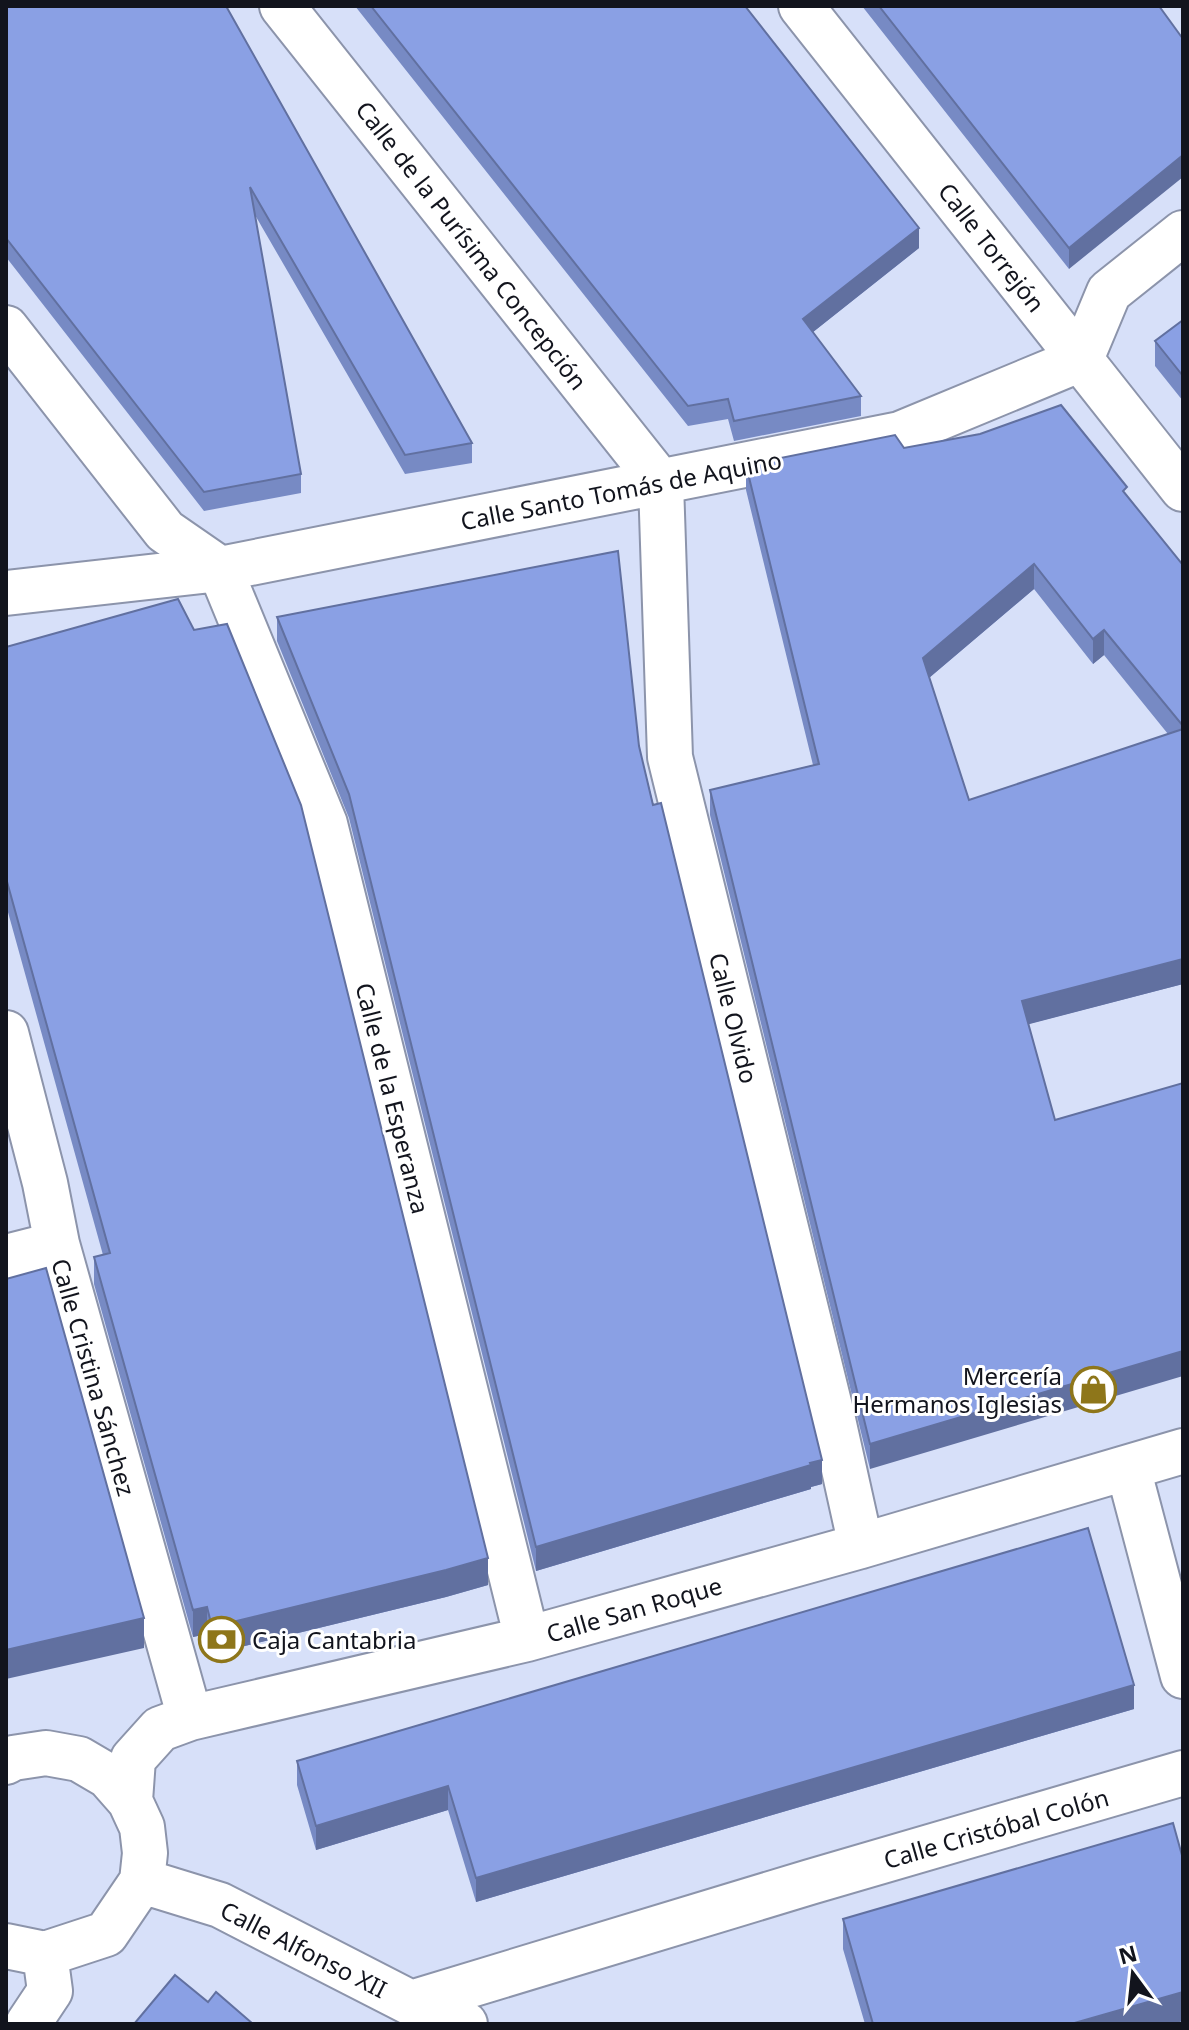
<svg xmlns="http://www.w3.org/2000/svg" width="1189" height="2030" viewBox="0 0 1189 2030" font-family="'Noto Sans',sans-serif">
  <style>
    .lines { fill: none; stroke-linecap: round; stroke-linejoin: round }
    .minor-casing { stroke: #8c94ab; stroke-width: 48 }
    .minor { stroke: #fff; stroke-width: 44 }
    .wall { fill: #778ac4; fill-rule: evenodd }
    .shaded-wall { fill: #6170a0 }
    .building { fill: #8aa0e4; stroke: #6170a0; stroke-width: 2 }
    .labels { text-anchor: middle; dominant-baseline: central; stroke-width: 6; stroke-linejoin: round; paint-order: stroke }
    .street-label { font-size: 24px; fill: #12141d; stroke: #fff }
    .poi-label { font-size: 24px; fill: #12141d; stroke: #fff; text-anchor: end }
  </style>
  <rect width="100%" height="100%" fill="#d7e0f9"/>
  <g class="lines">
    <defs>
      <path id="minor" d="M282,6L661,483
        M801,6L1183,489
        M6,328L165,531L220,569
        M661,483L670,757L832,1415L861,1546
        M220,569L325,824L527,1639
        M6,593L220,569L900,434L1081,359L1109,292L1183,233
        M6,1033L45,1183L57,1244L190,1718
        M6,1257L57,1244
        M1128,1468L1183,1676
        M6,1762L13,1758L46,1753L79,1759L108,1776L130,1801L142,1827L145,1853L142,1881L106,1934L45,1954L6,1946
        M130,1801L133,1759L160,1729L190,1718L527,1639L861,1546L1183,1451
        M142,1881L220,1905L411,2003L465,2024
        M411,2003L810,1882L1183,1773
        M28,2024L50,1991L45,1954"/>
    </defs>
    <use href="#minor" class="minor-casing"/>
    <use href="#minor" class="minor"/>
  </g>
  <path class="wall" d="M6,6H226L472,443V463L405,474L255,215L301,474V493L204,511L6,257Z
    M355,6H745L919,248L813,332L861,396V416L734,441L728,419L688,426Z
    M862,6H1159L1069,269Z
    M1183,320V401L1155,366V341Z
    M904,448L1127,496L1183,565V984L1028,1024L870,1469L710,815V790L813,765L746,490V465ZM1034,589L1093,664L1104,655L1168,734L969,800L929,678Z
    M277,617L639,746L822,1484L811,1487V1489L536,1571L349,818L277,641Z
    M6,647L488,1585L446,1597L212,1654L207,1634L193,1637L94,1284V1257L103,1255L6,905Z
    M1134,1709L476,1902L448,1810L316,1850L297,1785V1761Z
    M843,1919L1173,2024H865L843,1949Z"/>
  <path class="shaded-wall" d="M1183,155V177L1069,269V248Z
    M919,228V248L803,340V319Z
    M1034,564V589L923,683V658Z
    M1104,630V655L1093,664V639Z
    M1183,959V984L1022,1026V1001Z
    M1183,1351V1376L870,1469V1444Z
    M822,1460V1484L811,1487V1489L536,1571V1547Z
    M488,1558V1585L446,1597L212,1654V1627Z
    M207,1607V1634L193,1637V1610Z
    M144,1618V1648L6,1679V1650Z
    M1134,1685V1709L476,1902V1878Z
    M448,1786V1810L316,1850V1826Z
    M1183,1992V2021L1173,2024H1071Z"/>
  <path class="building" d="M6,6H226L472,443L405,455L250,187L301,474L204,492L6,238Z
    M371,6H745L919,228L803,319L861,396L734,421L728,399L688,406Z
    M879,6H1159L1183,39V155L1069,248Z
    M1183,320V376L1155,341Z
    M1061,405L1127,487L1123,491L1183,565V726L1104,630L1093,639L1034,564L923,658L969,800L1183,729V959L1022,1001L1055,1120L1183,1083V1351L870,1444L710,790L819,764L746,465L895,435L904,448L980,434Z
    M618,551L639,746L653,805L661,803L822,1460L810,1463L811,1465L536,1547L349,794L277,617Z
    M178,599L194,630L227,624L301,805L488,1558L446,1570L212,1627L207,1607L193,1610L94,1257L110,1253L6,878V647Z
    M46,1268L144,1618L6,1650V1279Z
    M1088,1528L1134,1685L476,1878L448,1786L316,1826L297,1761Z
    M1173,1823L1183,1859V1992L1071,2024H873L843,1919Z
    M175,1975L208,2002L216,1992L253,2024H134Z"/>
  <defs>
    <symbol id="shop-ring" viewBox="-11 -11 22 22"><circle r="9.5" fill="#fff" stroke="#8e761a" stroke-width="1.5"/><path d="M-5-2.5h2.3a2.7 3.5 0 0 1 5.4 0H5L5.5 6h-11ZM-1.5-2.5h3a1.5 2.3 0 0 0-3 0Z" fill="#8e761a"/></symbol>
    <symbol id="bank-ring" viewBox="-11 -11 22 22"><circle r="9.5" fill="#fff" stroke="#8e761a" stroke-width="1.5"/><path d="M-6-4H6V4H-6ZM0-2.3a2.3 2.3 0 1 0 0 4.6a2.3 2.3 0 1 0 0-4.6Z" fill="#8e761a"/></symbol>
  </defs>
  <g fill-rule="evenodd">
    <use href="#shop-ring" x="1068" y="1364" width="51" height="51"/>
    <use href="#bank-ring" x="196" y="1614" width="51" height="51"/>
  </g>
  <g class="labels">
    <g class="street-label">
      <text transform="translate(472 245) rotate(52)">Calle de la Purísima Concepción</text>
      <text transform="translate(992 247) rotate(52)">Calle Torrejón</text>
      <text transform="translate(621 490) rotate(-11)">Calle Santo Tomás de Aquino</text>
      <text transform="translate(734 1018) rotate(76)">Calle Olvido</text>
      <text transform="translate(393 1098) rotate(76)">Calle de la Esperanza</text>
      <text transform="translate(94 1377) rotate(74)">Calle Cristina Sánchez</text>
      <text transform="translate(634 1609) rotate(-16)">Calle San Roque</text>
      <text transform="translate(996 1828) rotate(-16)">Calle Cristóbal Colón</text>
      <text transform="translate(304 1949) rotate(27)">Calle Alfonso XII</text>
    </g>
    <g class="poi-label">
      <text x="1062" y="1375">Mercería<tspan x="1062" dy="28">Hermanos Iglesias</tspan></text>
      <text x="252" y="1639" text-anchor="start">Caja Cantabria</text>
    </g>
  </g>
  <rect width="1189" height="2030" fill="none" stroke="#12141d" stroke-width="16"/>
  <g transform="translate(1133 1974) rotate(345)" stroke="#ffffff" stroke-width="6" paint-order="stroke">
  <path d="M0-6L14 30L0 20L-14 30Z" fill="#12141d"/>
  <text y="-12" font-size="22" font-weight="bold" text-anchor="middle" fill="#12141d">N</text>
  </g>
</svg>
